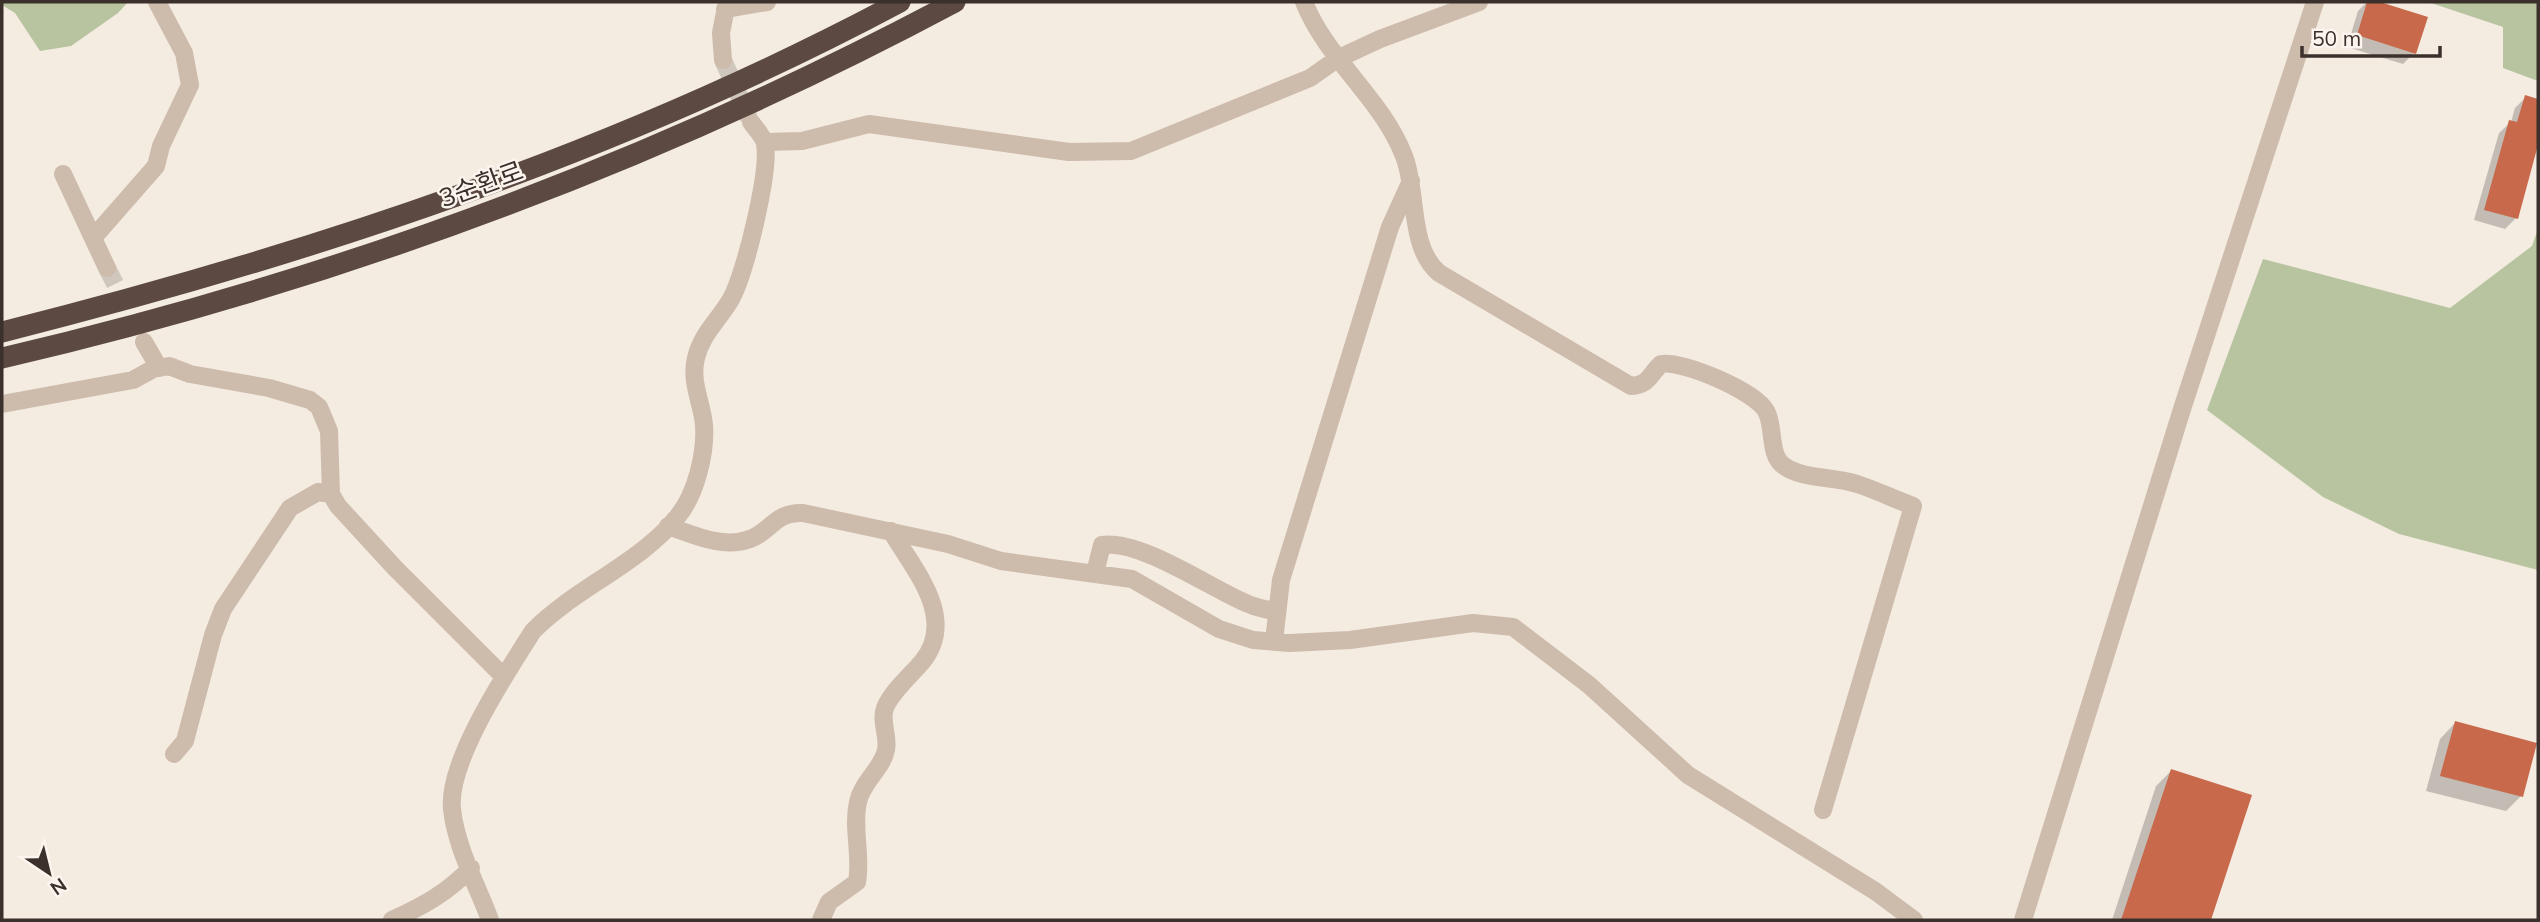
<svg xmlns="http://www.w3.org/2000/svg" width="2540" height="922" viewBox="0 0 2540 922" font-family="Mulish,'Noto Sans KR',sans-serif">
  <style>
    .green { fill: #b8c4a0 }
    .shadow { fill: #0003 }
    .building { fill: #c8694b }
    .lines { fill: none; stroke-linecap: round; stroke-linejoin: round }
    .minor-tunnel { stroke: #cfc6bd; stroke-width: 18; stroke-dasharray: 18 9; stroke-linecap: butt }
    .minor { stroke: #cdbbac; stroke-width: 18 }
    .highway { stroke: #5c4a42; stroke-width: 21 }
    .labels { text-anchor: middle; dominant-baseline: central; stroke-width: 5; stroke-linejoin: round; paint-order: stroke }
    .street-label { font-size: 26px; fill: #3b302b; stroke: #fbf5ee }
  </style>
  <rect width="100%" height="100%" fill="#f4ebe1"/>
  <path class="green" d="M2,2H128L118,13L71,46L40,51L15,13L2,5Z
    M2428,2H2538V81L2503,68V27Z
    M2538,229V570L2399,534L2323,497L2207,410L2263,259L2450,308L2532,246Z"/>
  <path class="shadow" d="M2367,2L2426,18L2414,53L2403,64L2347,47L2358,11Z
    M2526,97L2538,101V139L2516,218L2505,229L2474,220L2499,133L2511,122L2515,108Z
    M2455,723L2521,796L2506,811L2426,791L2440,739Z
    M2171,771L2250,797L2209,920H2112L2156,786Z"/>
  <path class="building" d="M2367,2H2380L2428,17L2416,54L2357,35Z
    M2525,95L2538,99V145L2518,219L2484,210L2509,120L2517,122Z
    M2455,721L2537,743L2523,797L2440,776Z
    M2171,769L2252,795L2211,920H2121Z"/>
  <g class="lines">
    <path class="minor-tunnel" d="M723,60L749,118
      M107,268L141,335"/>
    <path class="minor" d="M1304,2C1327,60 1381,97 1404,156C1418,191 1408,247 1439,273L1631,386C1649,385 1649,375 1661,364C1682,360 1755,391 1766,411C1775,426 1768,455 1784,466C1804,480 1835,476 1857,484C1876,490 1894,499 1913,506L1823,810
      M725,9L767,2
      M723,60L721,33L727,2
      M765,142L802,141L869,124L1069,152L1131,151L1310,78L1337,59L1380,39L1479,2
      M63,174L107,268
      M93,238L156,166L161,146L190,85L184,53L157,2
      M144,342L159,368
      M2,404L133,380L153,369L169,366L190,374L269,388L310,400L319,407L329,431L331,494L338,506L395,568L504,677
      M668,526C694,535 723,549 750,539C772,531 774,512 803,513L948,544L1001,561L1132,579L1219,629L1253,640L1290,643L1350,640L1473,623L1513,627L1589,685L1688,775L1875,891L1914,920
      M1095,573L1102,545C1140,539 1210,588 1246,603C1256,608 1267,609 1277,612
      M1274,641L1281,580L1390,227L1411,181
      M174,754L185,741L213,635L223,609L290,508L318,492L331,494
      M392,920C423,906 447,893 471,868
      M490,920C477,885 456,847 452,809C447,762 507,672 533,631C575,588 641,563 678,516C696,494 706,453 704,425C702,402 690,382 696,358C702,333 719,320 731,299C745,274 770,172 765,144C764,137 755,128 751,122
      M821,920L829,902L857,882C862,856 852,828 858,802C862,782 882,769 886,750C889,736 880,722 885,708C891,692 911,675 922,662C958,618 914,570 891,531
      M2023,920L2183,406L2315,2"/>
    <path class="highway" d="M2,332C312,254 617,153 900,2
      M2,358C333,281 655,162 955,2"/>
  </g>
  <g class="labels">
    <g class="street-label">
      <text transform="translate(481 184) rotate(-20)">3순환로</text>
    </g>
  </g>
  <rect width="2540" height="922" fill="none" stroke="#3b302b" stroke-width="7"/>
  <g transform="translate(49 873) rotate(145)" stroke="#fbf5ee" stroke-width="5" paint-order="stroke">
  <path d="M0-5L12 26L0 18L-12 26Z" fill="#3b302b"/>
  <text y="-10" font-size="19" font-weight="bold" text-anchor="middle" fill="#3b302b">N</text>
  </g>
  <path d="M2302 46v10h138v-10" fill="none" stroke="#3b302b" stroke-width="3.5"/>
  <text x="2312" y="46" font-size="21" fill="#3b302b" stroke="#fbf5ee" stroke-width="5" paint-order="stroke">50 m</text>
</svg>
